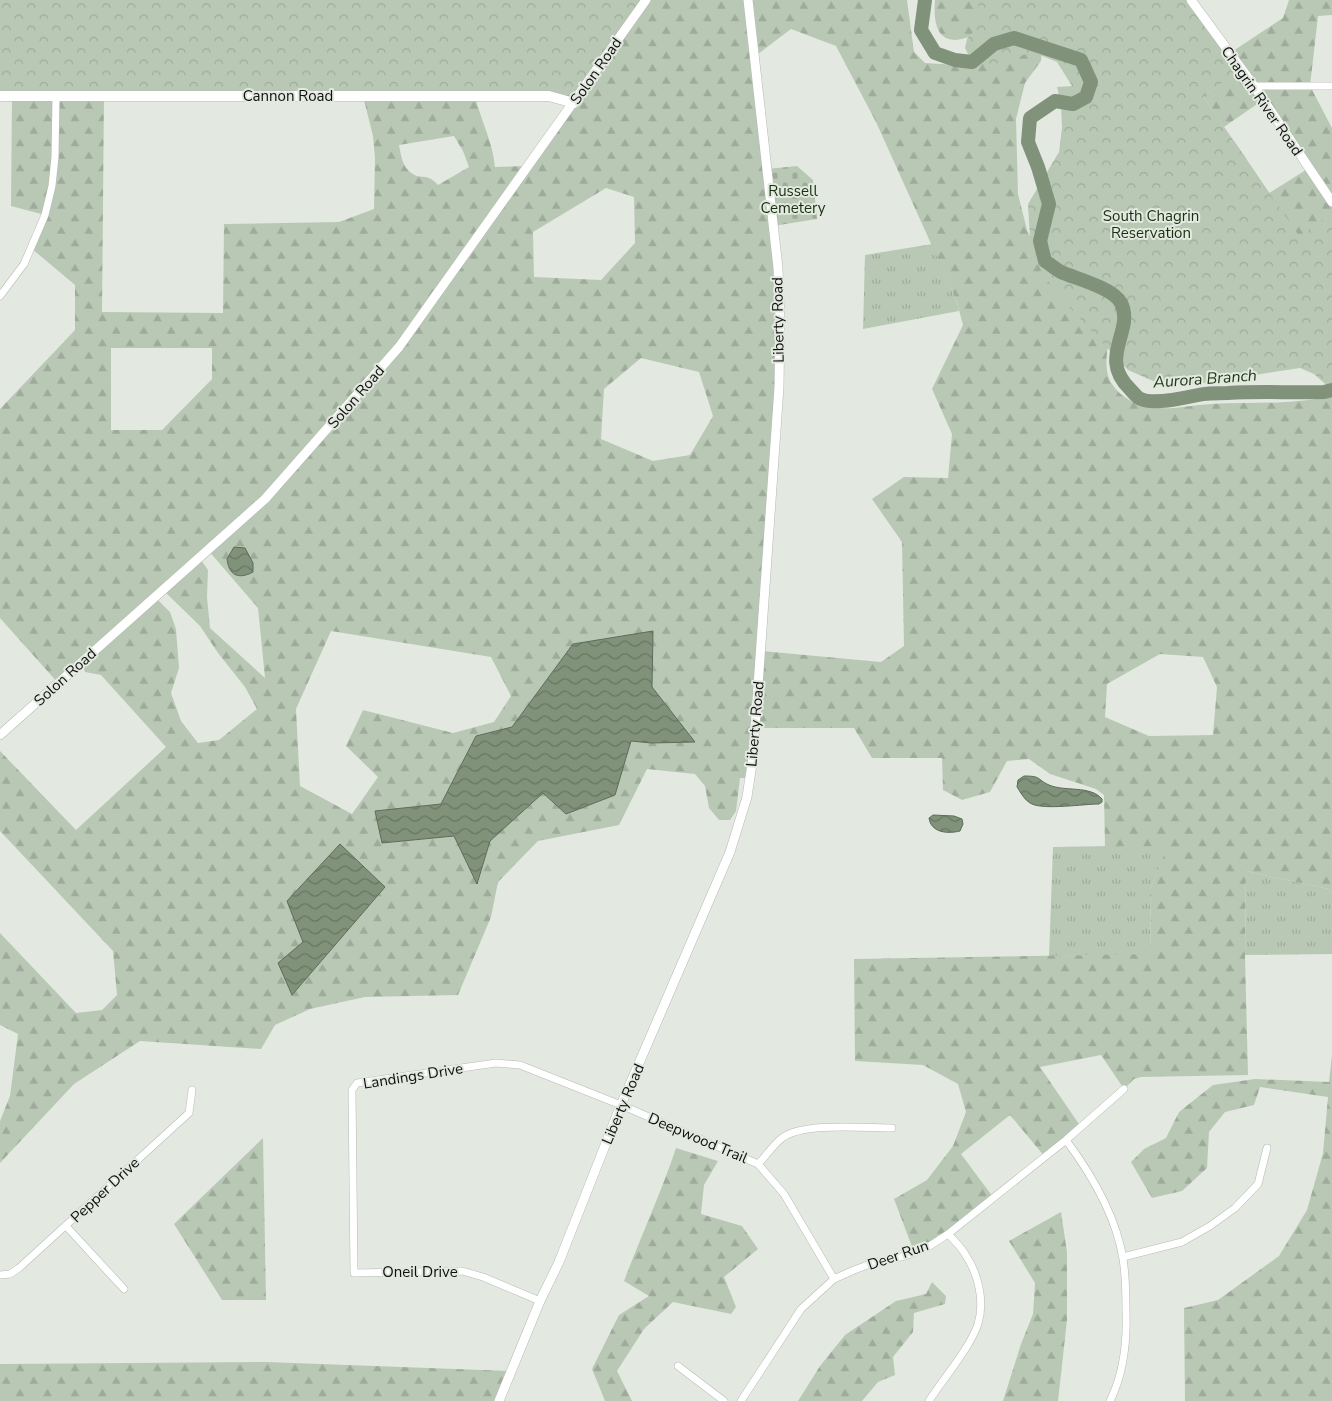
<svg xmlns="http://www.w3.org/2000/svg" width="1332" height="1401" viewBox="0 0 1332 1401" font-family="'Nunito Sans',sans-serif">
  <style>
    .grass { fill: url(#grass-tufts) }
    .forest { fill: url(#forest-firs); fill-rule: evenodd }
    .cemetery { fill: url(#cemetery-stones) }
    .park { fill: url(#park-crowns) }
    .water { fill: url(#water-waves); stroke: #5e6b5a }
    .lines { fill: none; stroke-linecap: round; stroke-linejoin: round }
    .river { stroke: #80927a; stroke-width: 14 }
    .minor-casing { stroke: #b5bbb3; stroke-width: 8 }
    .tertiary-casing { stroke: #b5bbb3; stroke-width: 10 }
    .secondary-casing { stroke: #b5bbb3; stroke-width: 11 }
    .minor { stroke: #fff; stroke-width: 7 }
    .tertiary { stroke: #fff; stroke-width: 9 }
    .secondary { stroke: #fff; stroke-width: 10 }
    .labels { text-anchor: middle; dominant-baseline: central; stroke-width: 4; stroke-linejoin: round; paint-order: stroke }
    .street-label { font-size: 15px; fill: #0f110e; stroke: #e3e9e1 }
    .park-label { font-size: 15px; fill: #16310c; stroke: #e3e9e1 }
    .water-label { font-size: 16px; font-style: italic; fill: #1b3711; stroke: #e3e9e1 }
  </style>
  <defs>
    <pattern id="grass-tufts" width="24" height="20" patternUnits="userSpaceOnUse" patternTransform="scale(1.25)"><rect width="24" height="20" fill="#b9c8b5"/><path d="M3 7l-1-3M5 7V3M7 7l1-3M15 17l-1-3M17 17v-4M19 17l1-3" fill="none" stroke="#9eab9a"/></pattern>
    <pattern id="forest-firs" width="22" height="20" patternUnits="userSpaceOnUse" patternTransform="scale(1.25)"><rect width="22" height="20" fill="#b9c8b5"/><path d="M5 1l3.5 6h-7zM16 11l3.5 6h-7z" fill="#9eab9a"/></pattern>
    <pattern id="cemetery-stones" width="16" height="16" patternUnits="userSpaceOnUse" patternTransform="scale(1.25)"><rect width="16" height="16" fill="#b9c8b5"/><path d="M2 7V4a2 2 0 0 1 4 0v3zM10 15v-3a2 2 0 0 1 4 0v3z" fill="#9eab9a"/></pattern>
    <pattern id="park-crowns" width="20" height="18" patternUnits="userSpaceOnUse" patternTransform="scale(1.25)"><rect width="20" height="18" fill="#b9c8b5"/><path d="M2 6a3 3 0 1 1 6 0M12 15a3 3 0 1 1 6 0" fill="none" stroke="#9eab9a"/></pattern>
    <pattern id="water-waves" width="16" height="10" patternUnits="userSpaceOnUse" patternTransform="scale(1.25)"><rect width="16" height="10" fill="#80927a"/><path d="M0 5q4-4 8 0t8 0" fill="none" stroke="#677662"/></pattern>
  </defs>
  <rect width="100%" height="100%" fill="#e3e9e1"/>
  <path class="grass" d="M932,244L956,299L959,311L863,329L865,255Z
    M1169,845L1150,889L1151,955L1049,956L1053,847Z
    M1246,871L1328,889L1332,893V954L1245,955Z"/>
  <path class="forest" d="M0,0H907L914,52L925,63L957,65L977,55L1042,50L1041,61L1025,83L1016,119L1018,194L1027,230L1043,264L1113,325C1109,343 1101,367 1112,384C1121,398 1138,406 1154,408C1170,410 1193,405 1211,404C1251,402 1292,405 1332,396V893L1328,889L1246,871L1245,955L1248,1075L1141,1077L1134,1079L1124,1089L1101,1055L1040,1067L1081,1127L1045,1157L1010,1115L961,1154L993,1197L948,1234L914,1252L894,1199L927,1180L953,1146L966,1112L958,1084L923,1065L855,1061L854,959L1151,954L1150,889L1168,846L1105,847L1104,795L1096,789L1050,774L1029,759L1007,761L990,792L962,800L943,790L942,758H872L854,728H755L750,778H740L736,811L730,820H719L709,808L705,786L695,774L647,769L619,825L538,841L498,882L491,917L458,995L365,997L310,1009L275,1025L261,1049L140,1041L74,1084L0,1163V1121L10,1096L18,1034L0,1025V933L76,1013L102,1010L117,995L113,951L0,831V751L76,830L166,747L101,675L85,672L82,663L58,683L0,618V409L75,330V285L31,248L45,215L11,206L12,96ZM791,29L836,46L876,122L956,299L963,325L932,389L952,434L948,478L904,477L872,499L902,542L904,646L881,662L761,651L780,319L754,57ZM104,96H549L574,103L529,166L495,167C493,143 482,123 476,100H364L373,136L375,158L374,209L339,222L224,224L223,313L102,312ZM454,136L463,151L469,167L438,185C426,172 423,180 413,174C402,168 401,155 399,145ZM606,188L634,197L635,243L601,280L534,277L533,232ZM111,348H212V379L162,430H111ZM641,358L699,372L713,416L690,455L653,461L601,439L604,389ZM208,550L258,608L265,678L210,628L207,597L208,570L199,557ZM163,590L200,626L218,653L245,687L257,709L219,740L198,743L181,721L171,693L179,668L176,629L170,612L155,597ZM331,631L491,657L511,696L494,722L453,733L363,710L346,746L378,777L352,814L300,786L296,709ZM653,631L652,687L694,742L651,743L630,741L615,795L566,814L543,793L490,841L477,883L454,836L382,843L376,811L441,804L476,736L512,727L573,644ZM1160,654L1203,657L1217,687L1213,735L1149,736L1105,717L1107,684Z
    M935,0H1014C1010,7 1005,17 1000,23C995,28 985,30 979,33C945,49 932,36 935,0Z
    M1289,0H1332V15L1318,16L1310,86L1332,128V323L1233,139L1269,193L1309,168L1263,100L1224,127L1203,96L1213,89L1230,53L1283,18Z
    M1332,1055V1401H1185L1184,1308L1218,1300L1279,1256L1307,1210L1323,1153L1328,1097L1260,1087L1254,1105L1225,1112L1209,1132L1207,1168L1182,1191L1152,1198L1131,1162L1144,1149L1166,1138L1179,1112L1213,1085L1255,1079L1329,1082Z
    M263,1138L266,1300H222L174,1224Z
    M676,1148L718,1161L704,1185L701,1214L742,1226L758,1249L724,1277L736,1307L731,1314L673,1302L644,1329L617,1371L632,1401H605L592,1369L619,1315L649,1296L624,1281C641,1236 661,1193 676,1148Z
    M1061,1212L1067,1252V1320L1058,1401H1003L1021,1344L1033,1314L1035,1283L1009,1241Z
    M932,1282L946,1296L945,1304L914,1313L913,1332L893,1357L895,1375L878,1382L862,1401H798L820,1366L845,1335L896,1301L926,1294Z
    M267,1362L512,1371L499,1401H0V1364Z"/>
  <path class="cemetery" d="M797,166L813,180L817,219L773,226L767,169Z"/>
  <path class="park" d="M0,0H643L578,95H0Z
    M977,0H1194L1244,68L1203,96L1299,236L1332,214V390L1314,374L1300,368L1261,374L1233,380L1194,384L1153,381L1128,370L1057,294L1041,271L1030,238L1028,204L1059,152L1062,128L1061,104L1057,87L1072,86L1057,62L1033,52L995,64L972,62L965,48L967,39L976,29L978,5Z"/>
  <path class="water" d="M234,547L245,548L253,563V572C238,580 229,575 227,559Z
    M653,631L652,687L695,742L651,743L631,741L615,795L566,814L543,793L490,841L477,884L454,836L382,843L375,811L441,804L476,736L512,727L573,644Z
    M1024,776C1042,776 1036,779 1049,785C1065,792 1090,785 1102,799V802L1099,804C1084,804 1045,810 1032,804C1025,801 1021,793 1017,787L1018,780Z
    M933,815L954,816L962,819L963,824L960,831C948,834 931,833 929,818Z
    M340,844L385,887L292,995L278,963L303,942L287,901Z"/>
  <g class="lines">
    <path class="river" d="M925,0L921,30L935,53L955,60L972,62L994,44L1014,38L1081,60L1091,82L1086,97L1073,104L1055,101L1030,118L1028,142L1038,167L1049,204L1040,241L1045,261C1051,265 1056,269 1061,272C1077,279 1113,288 1121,303C1135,331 1097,357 1130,389C1133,392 1137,398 1141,399C1154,405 1184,398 1198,395C1207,393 1218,393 1228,393C1260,391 1292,393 1324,392L1332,390"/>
    <defs>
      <path id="minor" d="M1254,86H1332
        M0,296L24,264L45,215L52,186L55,157L56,96
        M1066,1140C1092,1175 1116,1215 1123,1259C1126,1277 1126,1294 1126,1312C1127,1341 1123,1375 1110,1401
        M758,1164C766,1156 773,1145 782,1138C803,1122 865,1128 892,1128
        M66,1226L124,1289
        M1123,1257L1182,1242L1210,1226L1235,1208L1258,1184L1267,1148
        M0,1275L10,1274L19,1268L189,1113L192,1090
        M540,1301L483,1277L462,1271L354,1273L352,1090L357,1083L496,1063L520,1065L621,1105L758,1164L784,1194L834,1279
        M678,1366L724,1401
        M741,1401L801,1309L834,1279L854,1270L873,1263L905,1256L928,1247L948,1234L1066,1140L1124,1089
        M929,1401C943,1379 970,1348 978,1324C985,1301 978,1273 965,1254C961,1247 954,1240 948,1234"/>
      <path id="tertiary" d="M1191,0L1254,86L1332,202
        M0,735L265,499L399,347L646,0
        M499,1401L540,1301L559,1262L621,1105L730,852L747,797L753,757L779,387L780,319L778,268L748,0"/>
      <path id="secondary" d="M0,96H549L574,103"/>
    </defs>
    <use href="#minor" class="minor-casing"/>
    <use href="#tertiary" class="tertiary-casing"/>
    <use href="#secondary" class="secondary-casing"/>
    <use href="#minor" class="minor"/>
    <use href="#tertiary" class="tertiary"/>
    <use href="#secondary" class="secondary"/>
  </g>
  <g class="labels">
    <g class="street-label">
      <text transform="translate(596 71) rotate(-55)">Solon Road</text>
      <text x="288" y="96">Cannon Road</text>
      <text transform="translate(1262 101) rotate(55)">Chagrin River Road</text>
      <text transform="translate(778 320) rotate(-91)">Liberty Road</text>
      <text transform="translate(356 397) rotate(-49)">Solon Road</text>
      <text transform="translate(65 677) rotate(-42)">Solon Road</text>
      <text transform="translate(755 724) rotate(-85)">Liberty Road</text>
      <text transform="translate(413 1076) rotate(-9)">Landings Drive</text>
      <text transform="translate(623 1104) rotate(-67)">Liberty Road</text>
      <text transform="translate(698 1138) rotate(23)">Deepwood Trail</text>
      <text transform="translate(105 1190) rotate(-43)">Pepper Drive</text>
      <text transform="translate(898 1255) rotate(-19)">Deer Run</text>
      <text x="420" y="1272">Oneil Drive</text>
    </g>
    <g class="park-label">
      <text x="793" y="191">Russell<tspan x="793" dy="17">Cemetery</tspan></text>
      <text x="1151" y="216">South Chagrin<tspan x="1151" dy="17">Reservation</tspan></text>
    </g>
    <g class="water-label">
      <text transform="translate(1205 379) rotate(-4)">Aurora Branch</text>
    </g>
  </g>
</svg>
